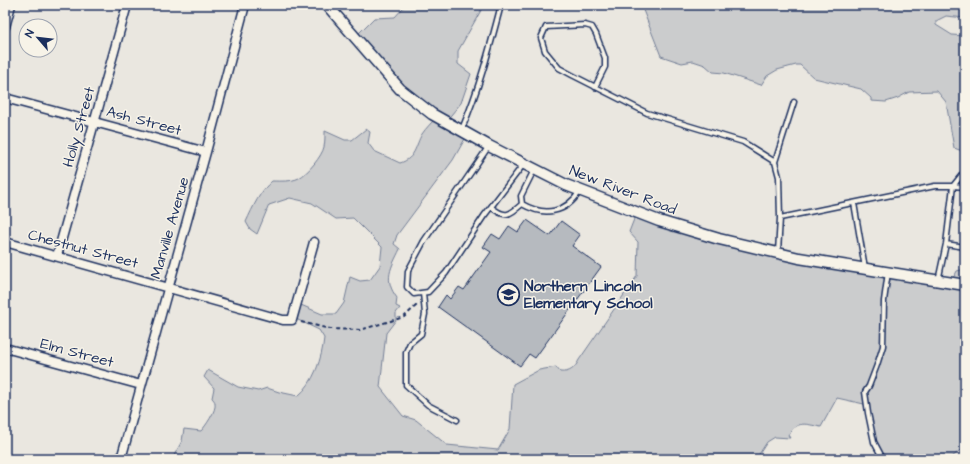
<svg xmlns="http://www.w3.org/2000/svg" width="970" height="464" viewBox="0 0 970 464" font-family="'Architects Daughter',sans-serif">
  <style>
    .green { fill: #cbcccd; stroke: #737e96 }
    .building { fill: #b6babf; stroke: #1b2f5e }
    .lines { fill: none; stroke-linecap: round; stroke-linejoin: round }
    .service-casing { stroke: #1b2f5e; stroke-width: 7 }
    .minor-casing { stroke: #1b2f5e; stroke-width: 11 }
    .tertiary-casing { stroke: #1b2f5e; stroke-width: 13 }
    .path { stroke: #1b2f5e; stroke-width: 2; stroke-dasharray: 4 3; stroke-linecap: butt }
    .service { stroke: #f7f3e8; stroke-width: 4 }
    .minor { stroke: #f7f3e8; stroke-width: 8 }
    .tertiary { stroke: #f7f3e8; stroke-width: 10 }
    .labels { text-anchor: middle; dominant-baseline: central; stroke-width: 3; stroke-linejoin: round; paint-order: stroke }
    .street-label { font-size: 15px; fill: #1b2f5e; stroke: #f7f3e8 }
    .poi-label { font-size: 15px; font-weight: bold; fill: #1b2f5e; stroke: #f7f3e8; text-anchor: start }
  </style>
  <rect width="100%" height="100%" fill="#eae7e0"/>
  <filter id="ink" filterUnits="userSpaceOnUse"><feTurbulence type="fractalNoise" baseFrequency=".025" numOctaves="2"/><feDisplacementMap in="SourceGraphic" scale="8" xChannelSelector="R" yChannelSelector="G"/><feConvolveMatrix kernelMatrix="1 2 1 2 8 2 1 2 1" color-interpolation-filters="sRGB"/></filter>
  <g filter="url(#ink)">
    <path class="green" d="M403,5H484L458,51V64L471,74L461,103L446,121L466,137L453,160L397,235L394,244L400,249C391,268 383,279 397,298L396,306L400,308L396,313V320L386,333L380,387L403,416L416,420L447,445L498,450L510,429L513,384L539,370L556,367L560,372C570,373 575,368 579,360L637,276L638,242L629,232L636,214L701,234L949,282L955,275L957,271L965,269V449L959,451L950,459H883L877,449L864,404L837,398L821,427C805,424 798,420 788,435L790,438L775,437L767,442L756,459H172L182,441L184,429L201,431C205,427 217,410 215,403C215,401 213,399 212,398L214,388L204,377L208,370L238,387L258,391L267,388L279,392L298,396C314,383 322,358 324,338L319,330L296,319L300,306L301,305L322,314H336L344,303L350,277L360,281L370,280L380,266L382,247L353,218L336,219L312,203L290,198L269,205L257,234L250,229L246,222C253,207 260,191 272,181C280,181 291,182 299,178C308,173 322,156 324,147C325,142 325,136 325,131L345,140H352L366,129L370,132L368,143L374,151L400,163C416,158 415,146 422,134C426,128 432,122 437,117L402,88L357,35L374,18L395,17L403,8Z
      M641,5H965V18L946,16L936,21V25L952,35L965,36V152L954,148L946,102L937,91L909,92L898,98L886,102L871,101V98L861,89L814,78L800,65H796L777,70L767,76L761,85L724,73L713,72L705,65L693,61L682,63L661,56Z"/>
    <path class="building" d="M527,220L550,236L561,221L580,235L572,246L601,267L535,358L529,354L520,366L438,307L446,295L450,299L459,287L464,290L491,252L483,247L492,234L500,239L509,226L518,232Z"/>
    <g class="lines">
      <defs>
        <path id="service" d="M595,87L605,67V58L596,34L592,27L585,25L546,27L541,38L545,51L559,68L572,75L647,113L743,142L775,162L779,177L780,218L935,186H953L946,244L938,281
          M462,129C479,89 490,47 501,5
          M489,146L424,241L408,271L407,287L414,294L428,292L446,273L484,216L523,165
          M775,162L794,102
          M953,186L965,171
          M953,186L965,187
          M854,203L865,268
          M522,204C545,217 566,213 580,191
          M522,204L521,196L534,170
          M491,207C505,218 509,216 522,204
          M946,244L965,247
          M778,252L780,218
          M423,293L425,314L421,334L410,343L406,352V385L428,405L457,420
          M883,459L874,442L868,413L865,392L869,386L877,365L883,346L884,301L888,272"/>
        <path id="minor" d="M5,27L11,5
          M5,98L206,152
          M5,242L283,320H292L314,242
          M57,256L127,5
          M5,348L141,385
          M121,459L206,152L245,5"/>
        <path id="tertiary" d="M327,5L400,89L432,114L489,146L566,185L659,221L719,239L799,258L965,285"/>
      </defs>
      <use href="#service" class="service-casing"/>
      <use href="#minor" class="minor-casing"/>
      <use href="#tertiary" class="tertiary-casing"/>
      <path class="path" d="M301,322L330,329L360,330L404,317L417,305"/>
      <use href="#service" class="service"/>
      <use href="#minor" class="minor"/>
      <use href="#tertiary" class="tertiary"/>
    </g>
  </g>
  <defs>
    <symbol id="school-ring" viewBox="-11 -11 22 22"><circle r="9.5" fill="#f7f3e8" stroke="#1b2f5e" stroke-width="1.5"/><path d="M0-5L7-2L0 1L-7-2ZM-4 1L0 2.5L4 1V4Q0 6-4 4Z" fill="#1b2f5e"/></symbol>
  </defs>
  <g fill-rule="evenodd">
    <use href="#school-ring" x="496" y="282" width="25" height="25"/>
  </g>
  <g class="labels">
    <g class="street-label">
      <text transform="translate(144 121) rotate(15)">Ash Street</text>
      <text transform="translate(79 127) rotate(-74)">Holly Street</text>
      <text transform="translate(623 190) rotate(21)">New River Road</text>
      <text transform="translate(170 228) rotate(-74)">Manville Avenue</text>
      <text transform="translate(83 249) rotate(15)">Chestnut Street</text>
      <text transform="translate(77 353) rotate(15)">Elm Street</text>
    </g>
    <g class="poi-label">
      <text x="524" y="286">Northern Lincoln<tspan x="524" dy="17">Elementary School</tspan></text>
    </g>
  </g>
  <rect width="970" height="464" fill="none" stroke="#f7f3e8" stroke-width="20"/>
  <rect x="10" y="10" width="950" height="444" fill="none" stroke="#1b2f5e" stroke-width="1.5" filter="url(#ink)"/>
  <g transform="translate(38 38) rotate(298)"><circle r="19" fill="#f7f3e8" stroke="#9fa5b1"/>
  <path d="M0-3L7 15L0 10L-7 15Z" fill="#1b2f5e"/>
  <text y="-6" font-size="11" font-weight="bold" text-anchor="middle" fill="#1b2f5e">N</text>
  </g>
</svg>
